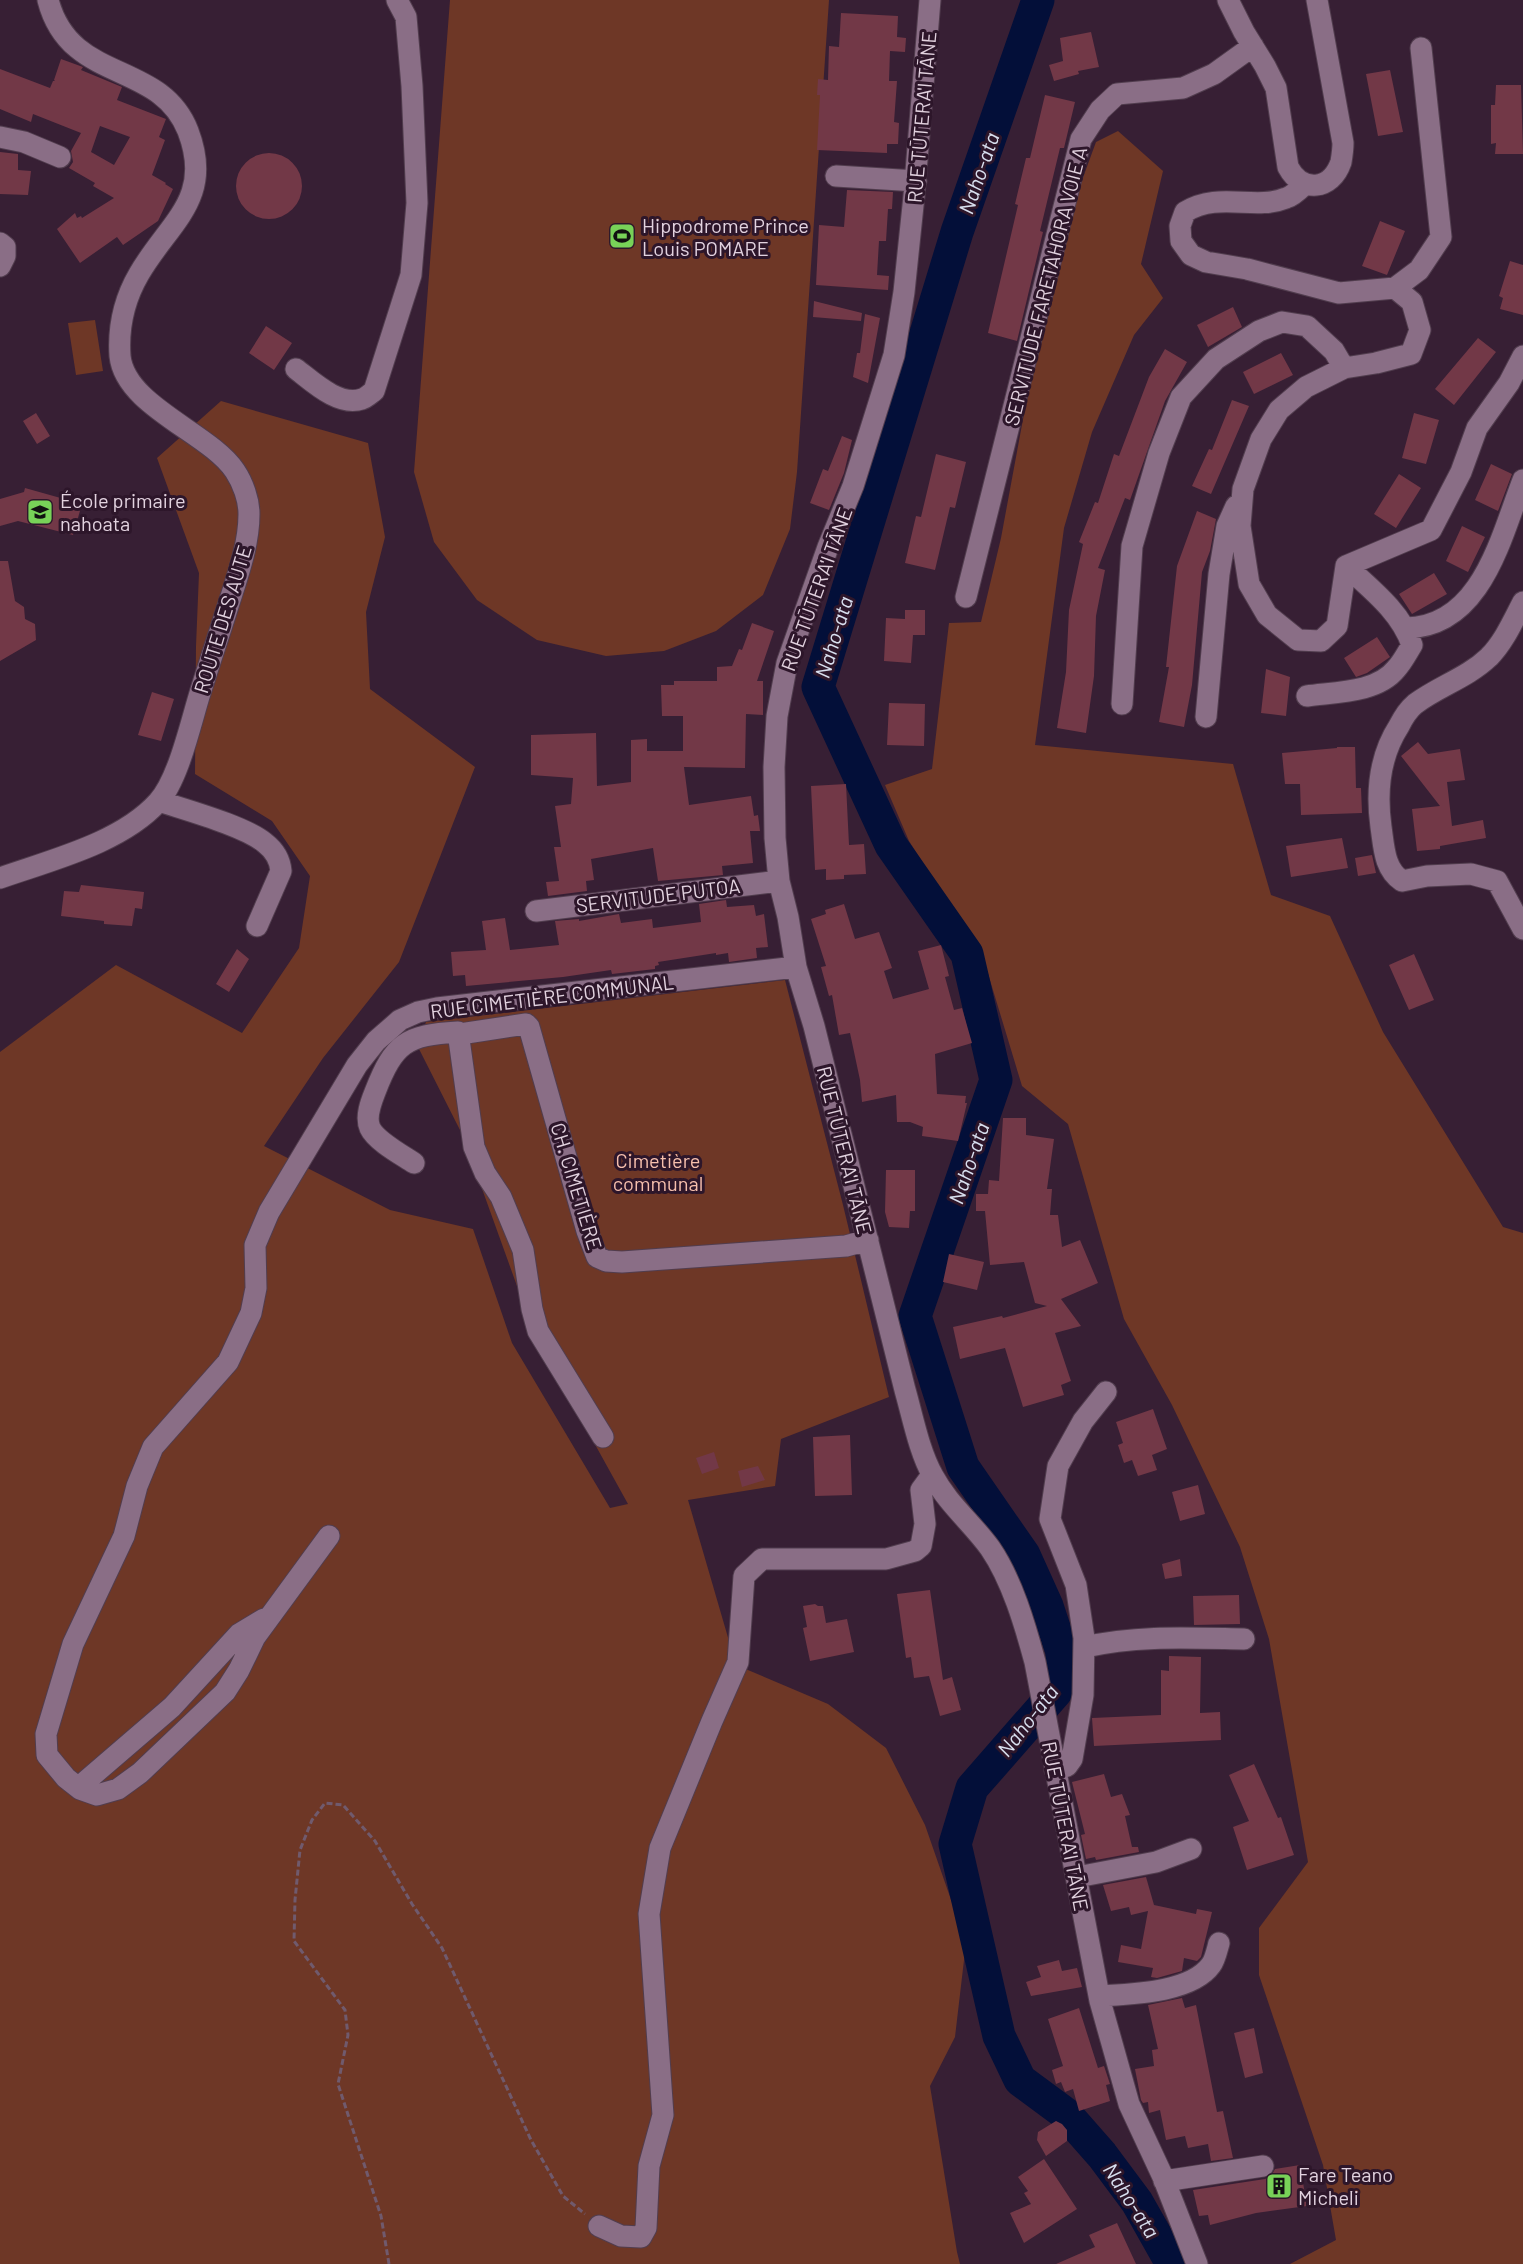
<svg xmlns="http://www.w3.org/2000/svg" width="1523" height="2264" viewBox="0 0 1523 2264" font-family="Barlow,sans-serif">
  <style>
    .green { fill: #6e3726 }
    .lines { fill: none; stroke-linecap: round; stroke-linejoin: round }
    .river { stroke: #030f39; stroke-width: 33 }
    .building { fill: #723847; fill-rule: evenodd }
    .minor-casing { stroke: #513d4e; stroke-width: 23 }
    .path { stroke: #705a6d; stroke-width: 3; stroke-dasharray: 6 3; stroke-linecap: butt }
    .minor { stroke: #8a6e86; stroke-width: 21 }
    .labels { text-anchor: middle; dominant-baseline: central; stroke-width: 6; stroke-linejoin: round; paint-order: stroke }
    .street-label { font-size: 20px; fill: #e2d2df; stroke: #2d162a }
    .poi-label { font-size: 20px; fill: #e2d2df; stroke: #2d162a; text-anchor: start }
    .park-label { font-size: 20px; fill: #f6bfad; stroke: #2d162a }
    .water-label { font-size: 21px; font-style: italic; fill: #d9e0f0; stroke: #2d162a }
  </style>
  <rect width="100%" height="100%" fill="#371f34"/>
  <path class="green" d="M450,0H829L797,472L790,529L763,595L716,631L664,651L606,656L537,640L477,600L434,542L414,472Z
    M1118,131L1163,171L1141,264L1163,298L1134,335L1092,432L1064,528L1035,745L1233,764L1271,895L1330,916L1383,1032L1503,1227L1523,1233V2264H1290L1336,2240L1323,2165L1259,1975V1928L1308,1862L1269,1639L1240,1547L1172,1405L1124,1319L1068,1124L1022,1086L983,957L909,841L885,785L932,769L949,623L981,622L1001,538L1029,387L1081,183L1096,142Z
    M95,320L103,371L76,375L68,323Z
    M221,401L368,443L385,537L366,612L370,689L475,767L399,962L323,1058L264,1146L390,1210L473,1229L512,1343L610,1508L628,1504L535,1336L463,1136L417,1045L426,1022L785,980L843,1205L889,1397L781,1439L775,1486L688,1500L736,1665L828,1704L886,1748L925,1825L966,1943L955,2037L930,2086L957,2252L960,2264H0V1052L116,965L242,1033L299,948L310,876L272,821L195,774L196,646L199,573L157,458Z"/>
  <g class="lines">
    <path class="river" d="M1038,0L957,232L818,687L891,845L967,954L996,1080L915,1316L963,1467L1024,1555L1047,1606L1062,1652V1674L1056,1692L972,1788L955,1844L999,2036L1020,2080L1066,2114L1102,2155L1137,2202L1172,2264"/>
  </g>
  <path class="building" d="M841,13L898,16L897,37L906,38L905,52L890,51L889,81H897L894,122L899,123L898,144H887V153L817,150L820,95H817L818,79L828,80L829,46L839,47Z
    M1091,32L1099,67L1078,71L1079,74L1054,81L1049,65L1063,61L1060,38Z
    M61,59L83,67L81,70L122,87L117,100L166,119L159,137L165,140L152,175L166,183L165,184L173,189L158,221L123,245L117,237L80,263L57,229L75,213L77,218L81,216L82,218L114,198L93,186L95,183L69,168L73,162L71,151L81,133L33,114L31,122L0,109V69L50,88L53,81H55L54,80ZM100,126L130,137L114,165L91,152Z
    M1390,70L1403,132L1378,136L1366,74Z
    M1496,85H1521L1523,154H1495L1496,143L1491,144V105H1495Z
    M1045,95L1075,102L1064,148H1060L1040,231L1043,232L1017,341L988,333L1018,205L1015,204L1026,158H1030Z
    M0,152L18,154V170L31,171L28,195L0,194Z
    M236 186a33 33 0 1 1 66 0a33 33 0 1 1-66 0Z
    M847,190L893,192L892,209H888L886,241H879L877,275L889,276L888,290L816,285L819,225L844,227Z
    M1380,221L1405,231L1387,275L1362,266Z
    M1510,261L1523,265V315L1500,309L1503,298L1499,296Z
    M814,301L862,313L861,321L813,317Z
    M1233,307L1242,327L1208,347L1197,325Z
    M865,314L880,318L868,383L853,377L857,353H860Z
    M266,326L292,343L274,370L249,353Z
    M1478,338L1496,352L1454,405L1435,389Z
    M1165,349L1187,362L1165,401L1130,500L1125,498L1098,568L1105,570L1096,616L1094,676L1086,733L1057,728L1066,672L1069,610L1083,544L1079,542L1095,502L1098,503L1114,454L1119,456L1149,377Z
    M1281,353L1293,375L1254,394L1243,372Z
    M1232,400L1249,406L1211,494L1192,486L1209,449L1212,450Z
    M36,413L50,436L37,444L23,421Z
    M1414,413L1439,420L1426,464L1402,458Z
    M842,436L852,440L844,473L829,510L810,503L823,469L828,471Z
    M936,454L966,462L955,508L950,507L935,570L905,563L916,516L921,517Z
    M1491,464L1512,474L1498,511L1475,500Z
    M1399,474L1421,488L1396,528L1374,514Z
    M25,488L82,504L73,535L18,521L0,526V499L24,492Z
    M1197,511L1216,519L1210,551L1202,572L1192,685L1184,727L1159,722L1169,667H1166L1177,566Z
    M1462,526L1485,537L1468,572L1446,561Z
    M0,561H8L15,601L24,607L25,619L35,624L36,640L0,661Z
    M1434,573L1447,594L1412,614L1399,594Z
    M905,610H925V635H913L911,663L884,661L886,618L905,619Z
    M752,623L774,631L757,681H763V715L746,714L745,768L684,767L689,805L751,796L754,816L758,815L760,831H750L753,863L722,866L723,875L658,881L653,848L591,859L594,880L586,881L587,891L548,896L546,882L559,881L554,847H561L555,806L571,804L573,778L531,775V735L596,733L597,786L631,782V740L647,739V751H683V716H662L661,685H674V681H717V667L732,666L739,649L742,650Z
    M1377,637L1390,657L1367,673L1356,677L1344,658Z
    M1266,669L1290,677L1286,716L1261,713Z
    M152,692L174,699L161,741L138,735Z
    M889,703L925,704L924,746L887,745Z
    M1418,742L1428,754L1460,749L1465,780L1447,782L1452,826L1483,820L1486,838L1440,846V849L1417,851L1412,809L1440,806L1401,756Z
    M1337,747H1355L1356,788H1361L1362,813L1301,815L1300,784H1285L1282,753L1337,748Z
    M846,784L849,845L864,844L866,874L844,875V879L826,880V869L815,870L811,786Z
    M1342,838L1348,868L1291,877L1286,846Z
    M1372,855L1376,873L1358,876L1355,858Z
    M81,885L144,892L142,909L135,908L132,926L104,924V921L61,916L64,891L79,892Z
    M726,900L727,907L754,905L756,916L764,914L768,947L756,948L757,958L729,962L728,953L716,955V953L658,962L659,965L655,966V969L612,974L611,970L563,977L466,986L465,975L453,976L451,952L486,950L482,921L505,918L510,950L559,945L555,921L579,919V921L619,914L621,923L652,919L653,928L701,922L699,904Z
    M844,904L855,939L879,932L892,968L884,971L893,999L929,989L918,951L941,945L949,976L945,977L954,1010L962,1008L972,1043L935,1054L937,1094L966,1096L965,1103H967L958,1141L922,1136L923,1127L910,1122H897L896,1095L862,1102L860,1080L850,1033L839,1035L832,995L829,996L821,967L826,966L811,919L826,914L825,910Z
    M237,949L249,959L229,992L216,984Z
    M1414,954L1434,1000L1409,1010L1389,965Z
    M1003,1118H1026V1135L1054,1139L1047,1189H1052L1050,1215H1058L1062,1247L1080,1240L1098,1283L1061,1299L1081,1326L1055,1333L1071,1381L1061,1385L1064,1395L1023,1407L1005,1348L960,1359L953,1327L1002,1316L1003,1318L1047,1306L1035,1303L1024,1262L990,1265L985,1211H976V1194H988L989,1180L999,1181Z
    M886,1170H915V1211H910L909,1228L889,1227L885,1212Z
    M949,1254L984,1262L977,1290L943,1282Z
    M1153,1409L1167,1449L1152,1455L1157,1470L1138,1476L1132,1460L1124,1463L1118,1445L1123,1443L1116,1422Z
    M850,1435L852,1495L815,1496L813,1437Z
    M714,1452L719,1468L702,1474L696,1458Z
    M758,1466L765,1480L742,1487L738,1471Z
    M1198,1485L1205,1514L1180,1521L1172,1492Z
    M1180,1559L1182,1576L1165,1579L1162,1564Z
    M930,1590L943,1680L952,1677L961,1710L940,1716L929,1676L914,1678L911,1657L906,1658L897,1594Z
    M1239,1595L1240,1624L1194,1625L1193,1596Z
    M815,1604L818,1606H823L826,1623L847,1619L854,1652L810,1661L803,1628L807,1627L803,1606Z
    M1169,1656L1201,1657L1200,1713L1220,1712L1221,1740L1094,1746L1092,1718L1161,1715V1670L1169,1671Z
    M1254,1764L1278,1818L1281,1817L1294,1855L1247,1870L1233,1827L1249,1821L1229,1775Z
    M1104,1774L1111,1797L1122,1794L1130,1815L1125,1816L1132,1847H1138L1139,1852L1096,1860L1095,1857L1086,1859L1081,1835L1085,1834L1072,1782Z
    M1146,1877L1154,1905L1196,1914L1197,1909L1212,1912L1201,1957L1197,1961L1184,1958L1182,1971L1157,1978L1151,1977L1153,1968L1118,1962L1121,1945L1141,1949L1148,1911L1131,1915L1129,1907L1111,1911L1103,1885Z
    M1059,1960L1062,1971L1077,1968L1082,1987L1031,1996L1026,1982L1041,1977L1037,1966Z
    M1182,1998L1185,2008L1196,2005L1217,2112L1223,2111L1233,2158L1211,2161L1208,2144L1188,2148L1185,2136L1166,2140L1160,2110L1149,2113L1148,2102L1143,2103L1141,2100L1135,2069L1154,2066L1152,2050L1158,2049L1148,2005Z
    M1079,2008L1098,2068L1104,2066L1110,2084L1106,2085L1110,2101L1079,2111L1073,2089L1065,2092L1061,2082L1056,2084L1052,2070L1063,2066L1048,2019Z
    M1254,2028L1263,2073L1245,2078L1234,2033Z
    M1056,2121L1062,2124L1067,2130V2141L1046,2156L1037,2140L1038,2132Z
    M1044,2159L1077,2209L1024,2243L1010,2213L1031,2204L1024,2193L1028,2191L1018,2177Z
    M1300,2165L1307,2206L1256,2213L1210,2225L1208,2215L1199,2216L1193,2190L1265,2179L1271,2176L1275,2169Z
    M1117,2223L1136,2264H1056L1095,2247L1089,2235Z"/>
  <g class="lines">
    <defs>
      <path id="minor" d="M930,0L914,196L904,292L894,355L853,486L828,547L787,663L777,716L774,767L775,838L779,881L788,917L796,967L814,1026L905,1390C913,1418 919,1451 933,1476C948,1504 972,1523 990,1548C1012,1580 1025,1625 1035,1662L1100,2001L1129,2104L1163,2177L1197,2264
        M1228,0L1244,32L1265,66L1276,88L1288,167C1302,193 1331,191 1341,162C1342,156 1343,149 1343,143L1317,0
        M0,137L24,142L60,157
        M836,176L916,181
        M1305,184C1300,189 1293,196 1286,198C1254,211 1219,191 1185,212L1180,226L1181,241L1191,255L1206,262L1247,269L1339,293L1395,288L1419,270L1441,237L1421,48
        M0,243L5,247V256L0,266
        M296,369C313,382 339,407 362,399C366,398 371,393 374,391L411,275L417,203L412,86L406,17L397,0
        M1346,566L1337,626L1321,641L1298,640L1267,615L1249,584L1240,526L1243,489L1261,439L1279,410L1306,387L1344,368L1376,363L1411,354L1420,330L1412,302L1395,288
        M1346,566L1431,530L1461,472L1477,428L1509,383L1523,356
        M966,597L1081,139L1100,110L1117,94L1183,88L1214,74L1253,46
        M1523,602C1513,621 1504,642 1489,657C1467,678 1439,686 1415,704C1409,709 1403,718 1399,726C1379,757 1376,791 1381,827C1384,847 1384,869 1402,881L1427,876L1471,874L1497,881L1523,929
        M1406,628C1482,627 1501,536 1523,480
        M1307,696C1334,692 1377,693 1396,669C1402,663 1407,653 1412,645C1401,612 1371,589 1346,566
        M1122,704L1132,546L1159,453L1181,397L1216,359L1259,331L1282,322L1307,326L1334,351L1344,368
        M1206,717L1219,574L1227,526L1236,506
        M159,801C186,810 245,826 265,843C274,850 280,860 281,871L257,926
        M0,878C51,860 121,843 158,802C179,779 191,721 201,690C210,661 220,632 229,603C238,575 249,544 249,514C249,500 243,483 235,471C210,433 125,406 120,356C118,327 125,298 139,274C169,222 214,199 188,131C160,59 70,85 48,0
        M536,911L779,881
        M460,1034L526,1024L529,1027L587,1231L597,1257L606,1261L622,1262L846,1246L868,1240
        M414,1163C402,1155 376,1141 370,1128C365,1117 371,1102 375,1092C394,1043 406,1035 458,1032L474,1147L485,1173L501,1197L523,1250L532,1309L538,1331L603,1437
        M329,1536L255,1637L239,1670L225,1692L140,1773L118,1789L97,1795L80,1789L66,1778L47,1755L46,1734L73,1644L124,1536L137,1486L153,1447L228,1362L251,1313L256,1288L255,1245L269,1212L357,1065L376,1041L400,1020L418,1012L437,1008L796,967
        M1085,1647C1137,1635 1190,1638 1244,1639
        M1055,1770L1067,1766L1072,1759L1083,1695L1084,1638L1076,1585L1050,1519L1058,1466L1083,1421L1106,1392
        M80,1789L86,1781L172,1707L239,1634L264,1619
        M1077,1877L1156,1862L1191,1849
        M1099,1996C1130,1994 1191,1993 1211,1965C1215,1960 1217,1950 1219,1943
        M1164,2181L1263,2166
        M599,2226L621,2236L641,2237L646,2228L649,2166L663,2115L649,1914L660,1848L712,1721L738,1662L744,1576L762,1559H886L915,1551L921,1546L925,1524L921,1490L932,1475"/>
    </defs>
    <use href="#minor" class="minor-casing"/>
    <path class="path" d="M389,2264L381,2216L338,2084L348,2035L345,2010L294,1941L295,1900L300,1850L312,1820L325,1803L343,1805L375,1841L412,1904L442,1948L531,2140L563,2196L585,2214"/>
    <use href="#minor" class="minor"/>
  </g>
  <defs>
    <symbol id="stadium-square" viewBox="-11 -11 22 22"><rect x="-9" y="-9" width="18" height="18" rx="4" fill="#78d258" stroke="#2d162a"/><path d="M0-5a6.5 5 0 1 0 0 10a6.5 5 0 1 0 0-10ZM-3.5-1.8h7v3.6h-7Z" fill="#111"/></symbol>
    <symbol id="school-square" viewBox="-11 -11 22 22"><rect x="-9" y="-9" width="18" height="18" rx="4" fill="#78d258" stroke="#2d162a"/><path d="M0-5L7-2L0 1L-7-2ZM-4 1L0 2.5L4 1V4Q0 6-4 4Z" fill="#111"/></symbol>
    <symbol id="building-square" viewBox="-11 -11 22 22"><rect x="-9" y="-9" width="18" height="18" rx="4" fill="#78d258" stroke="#2d162a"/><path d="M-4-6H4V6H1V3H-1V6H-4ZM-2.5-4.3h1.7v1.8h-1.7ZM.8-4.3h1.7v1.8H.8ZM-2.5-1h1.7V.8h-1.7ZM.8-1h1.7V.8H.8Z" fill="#111"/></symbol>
  </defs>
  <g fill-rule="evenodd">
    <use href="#stadium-square" x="607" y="221" width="30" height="30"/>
    <use href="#school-square" x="25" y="497" width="30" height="30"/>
    <use href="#building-square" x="1264" y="2171" width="30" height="30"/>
  </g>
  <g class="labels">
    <g class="street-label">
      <text transform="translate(921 117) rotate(-85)">RUE TŪTERA'I TĀNE</text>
      <text transform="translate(1045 286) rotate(-76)">SERVITUDE FARETAHORA VOIE A</text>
      <text transform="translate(816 589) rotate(-70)">RUE TŪTERA'I TĀNE</text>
      <text transform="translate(222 619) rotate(-73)">ROUTE DES AUTE</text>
      <text transform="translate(658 895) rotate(-7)">SERVITUDE PUTOA</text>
      <text transform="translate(552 996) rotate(-7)">RUE CIMETIÈRE COMMUNAL</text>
      <text transform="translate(845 1150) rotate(76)">RUE TŪTERA'I TĀNE</text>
      <text transform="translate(577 1186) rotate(73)">CH. CIMETIÈRE</text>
      <text transform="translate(1066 1826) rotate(79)">RUE TŪTERA'I TĀNE</text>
    </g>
    <g class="poi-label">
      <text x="642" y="225">Hippodrome Prince<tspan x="642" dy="23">Louis POMARE</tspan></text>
      <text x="60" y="500">École primaire<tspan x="60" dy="23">nahoata</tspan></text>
      <text x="1298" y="2174">Fare Teano<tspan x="1298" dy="23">Micheli</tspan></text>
    </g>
    <g class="park-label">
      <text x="658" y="1160">Cimetière<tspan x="658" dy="23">communal</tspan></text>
    </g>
    <g class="water-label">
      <text transform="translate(978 173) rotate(-71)">Naho-ata</text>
      <text transform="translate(833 637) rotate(-73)">Naho-ata</text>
      <text transform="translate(968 1163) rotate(-71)">Naho-ata</text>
      <text transform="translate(1027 1720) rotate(-52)">Naho-ata</text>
      <text transform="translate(1132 2200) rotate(57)">Naho-ata</text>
    </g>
  </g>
</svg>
